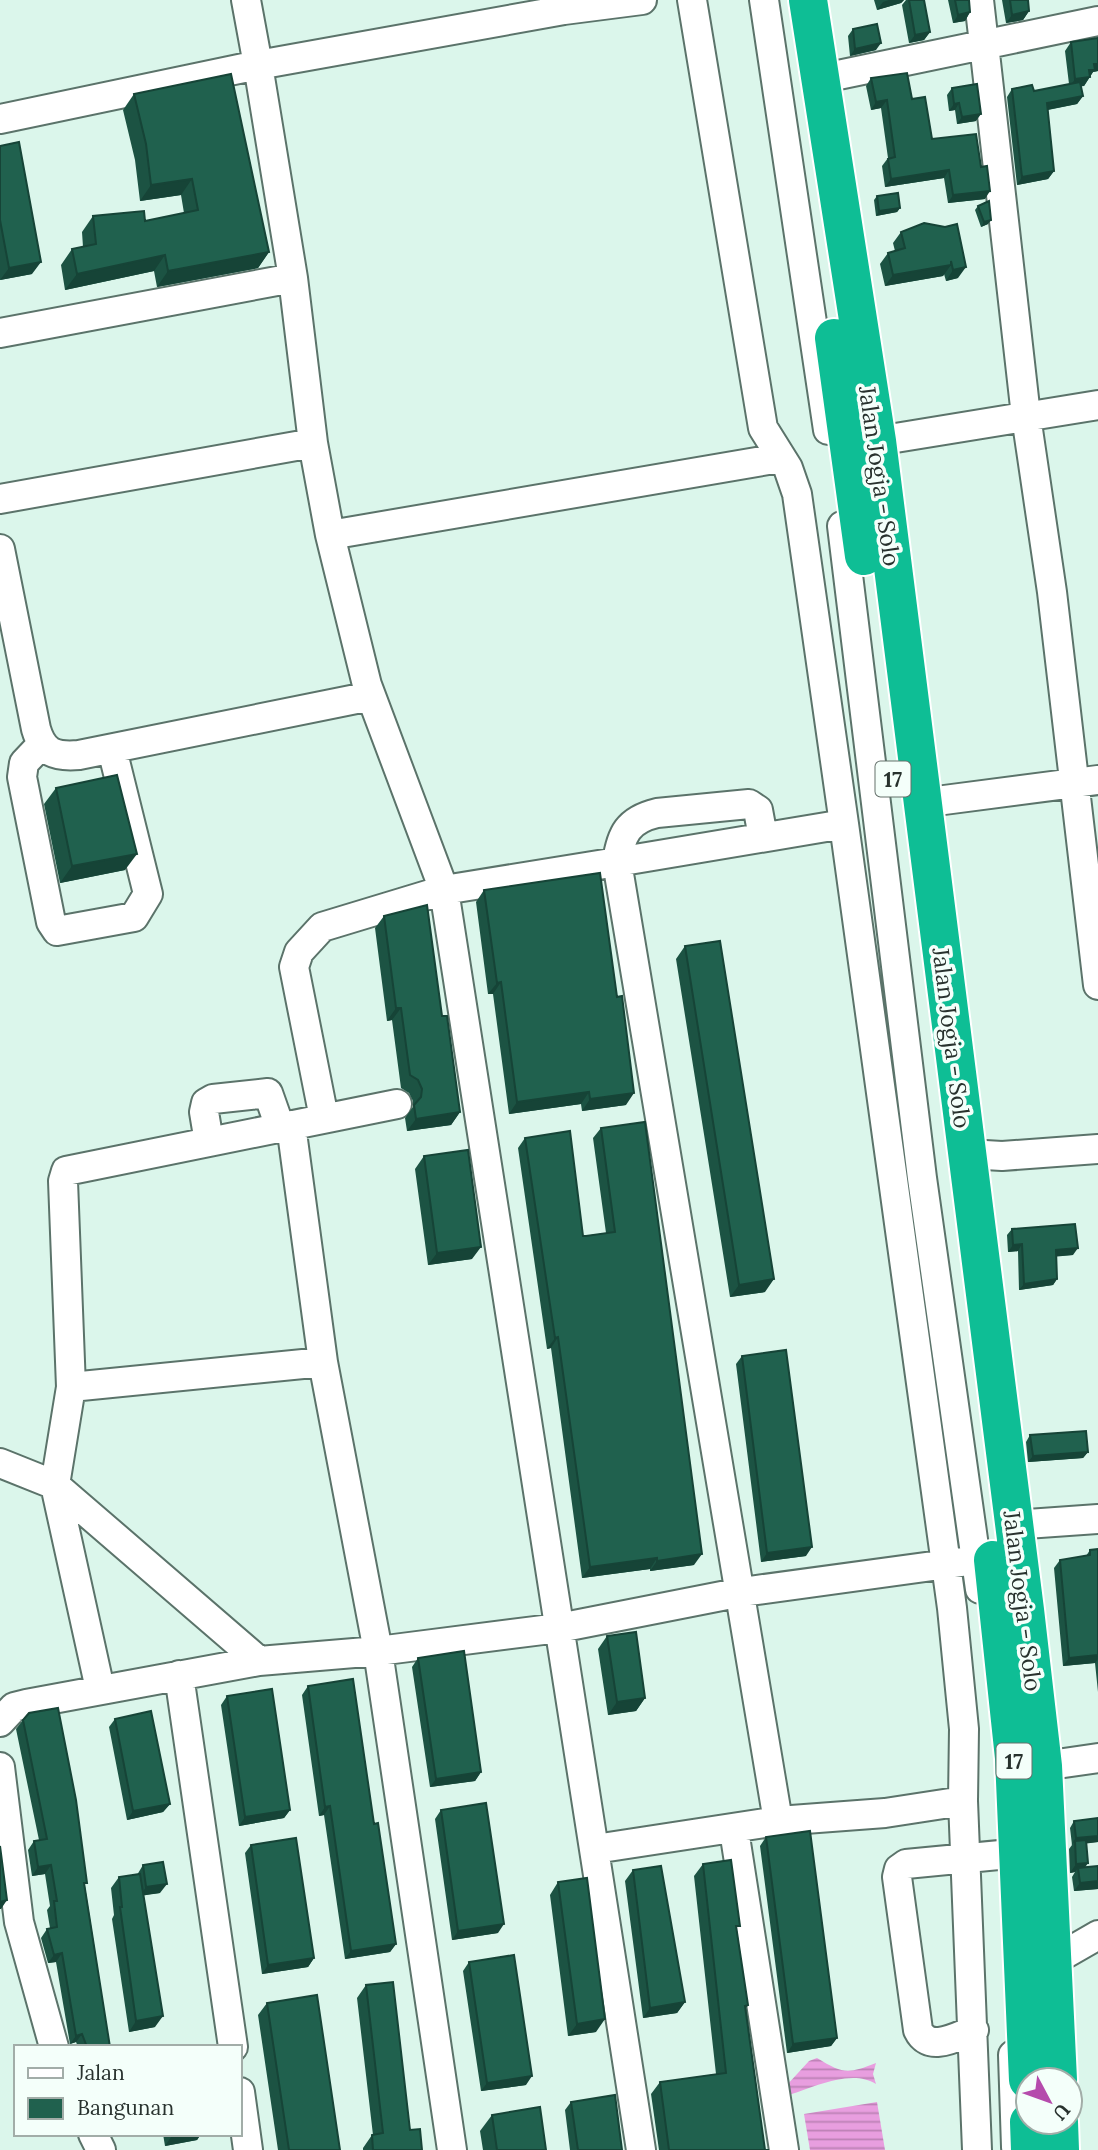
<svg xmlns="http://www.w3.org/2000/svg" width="1098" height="2150" viewBox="0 0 1098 2150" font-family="Lora,serif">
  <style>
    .water { fill: url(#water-rules) }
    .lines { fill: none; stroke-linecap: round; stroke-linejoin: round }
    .minor-casing { stroke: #5b736a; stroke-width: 32 }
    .highway-casing { stroke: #fff; stroke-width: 42 }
    .minor { stroke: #fff; stroke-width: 28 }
    .highway { stroke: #0ebe95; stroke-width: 38 }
    .wall { fill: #1c5343 }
    .shaded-wall { fill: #164437 }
    .building { fill: #20614e; stroke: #164437; stroke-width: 2 }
    .labels { text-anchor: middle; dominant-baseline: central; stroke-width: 7; stroke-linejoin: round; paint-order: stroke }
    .shield { fill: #f4fffa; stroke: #65706b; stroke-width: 2 }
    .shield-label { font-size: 21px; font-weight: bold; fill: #28322e }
    .street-label { font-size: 23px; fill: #28322e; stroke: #f4fffa }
  </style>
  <defs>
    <pattern id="water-rules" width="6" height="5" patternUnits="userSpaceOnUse" patternTransform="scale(1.75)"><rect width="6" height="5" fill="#e89edf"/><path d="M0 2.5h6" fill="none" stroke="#bc81b5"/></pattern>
  </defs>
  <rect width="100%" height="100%" fill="#dbf6eb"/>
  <path class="water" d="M817,2058C843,2074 848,2074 876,2063L873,2074L876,2084C851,2068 812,2088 786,2096V2086L809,2061Z
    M877,2102L885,2150H810L804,2114Z"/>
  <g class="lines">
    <defs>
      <path id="minor" d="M642,0L564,10L258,65L293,278L313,443L330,535L780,458
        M692,0L763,428L788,468L797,494L844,824
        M764,0L828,430
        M979,0L1026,416L1052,592L1098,985
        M819,79L1098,21
        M0,119L258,65L246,0
        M0,333L293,278
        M877,441L1098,405
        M0,499L313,443
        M842,526L922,1178L980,1589
        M330,535L367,685L444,890L617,862L778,1821
        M0,549L36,729C43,753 55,757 79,755L371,696
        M41,745L24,763L22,777L51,922L57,931L134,917L148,894L112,749
        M921,803L1098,780
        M763,837L758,810L749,804L657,813C628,820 621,834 617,862L844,824L952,1608L964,1729L963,1801
        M324,1118L294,967L299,952L322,927L444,890L641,2150
        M291,1125L323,1362L378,1651L452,2150
        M209,1142L204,1112L206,1103L213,1099L268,1093L280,1127
        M968,1154L1002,1156L1098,1149
        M71,1387L323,1362
        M0,1463L55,1485L71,1387L63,1181L66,1171L397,1104
        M1013,1525L1098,1519
        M179,1675L233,2047
        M100,1689L55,1485L259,1661
        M0,1722L14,1707L26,1704L259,1661L378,1651L559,1628L742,1592L962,1562
        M1043,1766L1098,1758
        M0,1767L19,1922L54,2047
        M734,1830L784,2150
        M595,1849L778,1821L885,1813L963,1801L977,2150
        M1037,1962L1053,1961L1098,1935
        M974,2030C956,2037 929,2053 918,2030L897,1877L899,1869L906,1864L1020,1853
        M1013,2055L1016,2147
        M240,2092L248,2150
        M93,2134L101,2150"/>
      <path id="highway" d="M808,0L877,441L1025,1610L1043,1766L1058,2080
        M834,338L864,556
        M993,1560L1014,1758L1028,2080
        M1029,2122L1030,2150
        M1059,2122L1060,2150"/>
    </defs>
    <use href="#minor" class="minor-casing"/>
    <use href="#highway" class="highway-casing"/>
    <use href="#minor" class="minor"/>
    <use href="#highway" class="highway"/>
  </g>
  <path class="wall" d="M874,0H904L901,3L877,10Z
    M906,0H924L930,32L924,40L909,43L902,5Z
    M948,0H969L970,12L965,21L953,23Z
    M1002,0H1028L1029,11L1023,20L1006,23Z
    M853,29L876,50L850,56L848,36Z
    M1098,38V71L1093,72L1084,86H1081L1083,96L1077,104L1048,110L1054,171L1048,179L1017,185L1007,97L1012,89L1034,91L1069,84L1065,51L1071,42Z
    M871,78L912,99L932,139L985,199L948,203L944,178L885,187L882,166L888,158L881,108L871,110L866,86Z
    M952,88L976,121L957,124L955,110L949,111L947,95Z
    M134,94L269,252L258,268L157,287L154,271L65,290L61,265L72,249L83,247L82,232L93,216L145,221L184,213L181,195L140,201L135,160L123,110Z
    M0,146L32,274L0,280Z
    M877,196L900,208L897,212L876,216L874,200Z
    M978,206L988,224L981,227L975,210Z
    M945,227L958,278L946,281L944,274L943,276L885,286L880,264L888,253L895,251L893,243L901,232Z
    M56,788L125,870L60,883L44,804Z
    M484,890L626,1105L582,1111L581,1104L509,1114L493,994H488L476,902Z
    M384,916L442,1016L460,1112L451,1125L407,1131L405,1118L413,1107V1101L409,1093L401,1088L392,1020L387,1021L375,928Z
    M685,946L765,1292L730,1297L676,959Z
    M601,1128L694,1565L650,1571V1569L582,1578L551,1348L547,1349L518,1148L525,1138L583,1236L606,1233L593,1138Z
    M424,1156L472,1259L428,1265L415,1169Z
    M1012,1229L1073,1255L1056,1256L1057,1279L1053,1285L1019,1290L1018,1251L1008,1252L1007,1235Z
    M742,1356L806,1556L761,1562L736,1364Z
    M1030,1435L1088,1452L1083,1458L1028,1462L1026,1442Z
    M1098,1549V1692L1095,1663L1063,1666L1054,1568L1060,1560L1086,1556L1090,1550Z
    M607,1636L645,1698L636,1711L608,1715L598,1649Z
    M418,1658L481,1772L475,1781L430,1787L412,1667Z
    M308,1686L374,1824L396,1944L390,1952L345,1959L324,1815L319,1816L302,1695Z
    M227,1696L290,1810L284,1818L239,1826L221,1705Z
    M115,1719L170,1804L163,1812L127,1820L109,1727Z
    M23,1720L85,1886L110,2047H78L76,2042L70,2044L56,1962L48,1963L41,1938L47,1929L50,1928L47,1910L50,1906L45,1874L32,1876L28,1850L34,1841L39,1840L16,1729Z
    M441,1810L498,1933L452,1940L435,1819Z
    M1098,1818V1842L1086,1843L1085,1867L1098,1866V1889L1074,1891L1072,1877L1075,1872L1070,1873L1069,1849L1072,1845L1070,1828L1074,1821Z
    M766,1837L837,2038L831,2046L787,2053L760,1846Z
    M251,1845L314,1958L308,1967L262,1974L245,1853Z
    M703,1864L737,1930L748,2005L746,2008L765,2150H769H659L651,2094L660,2082L716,2074L694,1876Z
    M143,1865L160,1893L143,1895L155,2027L129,2032L112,1919L114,1915L111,1888L119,1877L137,1875Z
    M633,1870L685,2002L677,2013L643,2018L625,1881Z
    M558,1882L596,2032L568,2036L550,1895Z
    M469,1962L526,2085L481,2091L463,1971Z
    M366,1985L410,2130L422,2150H363V2148L372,2135H373L357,1998Z
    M267,2003L340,2150H278L258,2015Z
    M571,2102L622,2150H570L565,2110Z
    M492,2115L546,2150H483L480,2131Z
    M163,2134H201L197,2140L165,2146Z"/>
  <path class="shaded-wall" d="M889,0H904L901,3L877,10L883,2Z
    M1029,11L1023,20L1006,23L1012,15Z
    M970,12L965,21L953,23L958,15Z
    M930,32L924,40L909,43L915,35Z
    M881,43L876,50L850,56L855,49Z
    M1094,64H1098V71L1093,72L1084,86L1069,88L1075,79Z
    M1083,96L1077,104L1041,111L1047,103Z
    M887,100L881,108L871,110L876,102Z
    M959,103L955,110L949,111L954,104Z
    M981,114L976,121L957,124L962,117Z
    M949,170L944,178L885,187L891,179Z
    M1054,171L1048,179L1017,185L1022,177Z
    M192,179L181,195L140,201L151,185Z
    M990,191L985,199L948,203L953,195Z
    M900,208L897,212L876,216L879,211Z
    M991,220L988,224L981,227L984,222Z
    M269,252L258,268L157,287L168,271Z
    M165,255L154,271L65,290L77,274Z
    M41,262L32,274L0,280L9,268Z
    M951,265L943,276L885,286L893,275Z
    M966,267L958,278L946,281L953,270Z
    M137,854L125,870L60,883L72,866Z
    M501,982L493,994H488L497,983Z
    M396,1008H401L392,1020L387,1021Z
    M589,1092L581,1104L509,1114L517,1102Z
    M634,1093L626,1105L582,1111L590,1099Z
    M460,1112L451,1125L407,1131L416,1119Z
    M1022,1244L1018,1251L1008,1252L1013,1245Z
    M481,1247L472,1259L428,1265L437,1253Z
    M1078,1248L1073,1255L1052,1257L1056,1250Z
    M774,1279L765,1292L730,1297L739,1285Z
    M1057,1279L1053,1285L1019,1290L1024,1284Z
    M558,1337L551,1348L547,1349L555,1338Z
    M1088,1452L1083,1458L1028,1462L1033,1456Z
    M812,1547L806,1556L761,1562L767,1553Z
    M702,1554L694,1565L650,1571L657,1561Z
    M657,1558L650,1569L582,1578L590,1567Z
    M1098,1655V1659L1095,1663L1063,1666L1069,1658Z
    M645,1698L636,1711L608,1715L617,1702Z
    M481,1772L475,1781L430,1787L436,1779Z
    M170,1804L163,1812L127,1820L133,1811Z
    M330,1806L324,1815L319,1816L325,1807Z
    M290,1810L284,1818L239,1826L245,1817Z
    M1098,1836V1842L1075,1845V1841L1071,1845L1076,1838Z
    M1088,1863L1082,1872L1078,1868L1075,1872L1070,1873L1076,1864Z
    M51,1865L45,1874L32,1876L38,1867Z
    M1098,1881V1889L1074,1891L1080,1883Z
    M167,1884L160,1893L140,1896L146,1887Z
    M7,1900L1,1909H0V1902Z
    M504,1924L498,1933L452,1940L458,1931Z
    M396,1944L390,1952L345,1959L351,1951Z
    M62,1953L56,1962L48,1963L54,1955Z
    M314,1958L308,1967L262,1974L268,1965Z
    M685,2002L677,2013L643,2018L650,2008Z
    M163,2016L155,2027L129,2032L136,2021Z
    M605,2019L596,2032L568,2036L577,2024Z
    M82,2034L76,2042L70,2044L76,2036Z
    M837,2038L831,2046L787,2053L793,2044Z
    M532,2076L526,2085L481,2091L487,2083Z
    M173,2134H201L197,2140L165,2146Z"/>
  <path class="building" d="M909,0H924L930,32L915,35Z
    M955,0H969L970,12L958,15Z
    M1010,0H1028L1029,11L1012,15Z
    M877,24L881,43L855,49L853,29Z
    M1098,38V64H1094L1095,70H1089L1090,77L1075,79L1071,42Z
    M907,73L912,99L925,97L932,139L976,134L981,167L987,166L990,191L953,195L949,170L891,179L888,159L895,157L887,100L876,102L871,78Z
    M231,74L269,252L168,271L165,255L77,274L72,249L96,244L93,216L144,211L145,221L198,210L192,179L151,185L146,144L134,94Z
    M1080,82L1083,96L1047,103L1054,171L1022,177L1012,89L1032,85L1034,91Z
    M977,84L981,114L962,117L959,103L954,104L952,88Z
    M19,142L41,262L9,268L0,220V146Z
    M898,193L900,208L879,211L877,196Z
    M989,201L991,220L984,222L978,206Z
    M924,223L945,227L957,224L966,267L953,270L951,261V265L893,275L888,253L905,248L901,232Z
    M117,775L137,854L72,866L56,788Z
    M600,873L617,997L622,996L634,1093L590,1099L589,1092L517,1102L501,982L497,983L484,890Z
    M427,905L442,1016H447L460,1112L416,1119L414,1105L421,1097L422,1089L418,1080L410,1075L401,1008H396L384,916Z
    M720,941L774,1279L739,1285L685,946Z
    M645,1122L702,1554L657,1561V1558L590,1567L558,1337L555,1338L525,1138L570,1131L583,1236H586L615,1232L601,1128Z
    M468,1150L481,1247L437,1253L424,1156Z
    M1075,1224L1078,1248L1056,1250L1057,1279L1024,1284L1022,1244L1013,1245L1012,1229Z
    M786,1350L812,1547L767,1553L742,1356Z
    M1086,1431L1088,1452L1033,1456L1030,1435Z
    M1098,1549V1655L1069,1658L1060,1560L1090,1555V1550Z
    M636,1632L645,1698L617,1702L607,1636Z
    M464,1651L481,1772L436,1779L418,1658Z
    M353,1679L374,1824L378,1823L396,1944L351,1951L330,1806L325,1807L308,1686Z
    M272,1689L290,1810L245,1817L227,1696Z
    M58,1708L76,1800L87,1883H84L110,2047H87L82,2034L76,2036L62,1953L54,1955L47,1929L57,1927L54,1901H57L51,1865L38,1867L34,1841L47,1839L23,1720L29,1713Z
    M151,1711L170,1804L133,1811L115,1719Z
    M486,1803L504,1924L458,1931L441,1810Z
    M1098,1818V1836L1076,1838L1074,1821Z
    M810,1831L837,2038L793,2044L766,1837Z
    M296,1838L314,1958L268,1965L251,1845Z
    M1086,1840L1088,1863L1076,1864L1075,1841Z
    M0,1846L7,1900L0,1902Z
    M731,1860L740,1926H736L748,2005L745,2006L765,2150H769H669L660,2082L726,2073L703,1864Z
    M163,1862L167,1884L146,1887L143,1865Z
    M661,1866L685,2002L650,2008L633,1870Z
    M1098,1866V1881L1080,1883L1078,1868Z
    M140,1874L163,2016L136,2021L120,1907H122L119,1877Z
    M587,1878L605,2019L577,2024L558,1882Z
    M514,1955L532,2076L487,2083L469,1962Z
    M393,1982L410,2130L420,2129L422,2150H373L372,2135L383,2133L366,1985Z
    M317,1995L340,2150H289L267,2003Z
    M615,2095L622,2150H578L571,2102Z
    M540,2107L546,2150H497L492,2115Z"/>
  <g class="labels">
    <g class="shield">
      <rect x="875.5" y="761.5" width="35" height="35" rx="5"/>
      <rect x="996.5" y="1743.5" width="35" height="35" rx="5"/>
    </g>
    <g class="shield-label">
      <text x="893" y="779">17</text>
      <text x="1014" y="1761">17</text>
    </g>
    <g class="street-label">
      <text transform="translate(880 476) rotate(82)">Jalan Jogja - Solo</text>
      <text transform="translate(952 1038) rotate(83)">Jalan Jogja - Solo</text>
      <text transform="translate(1023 1601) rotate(83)">Jalan Jogja - Solo</text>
    </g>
  </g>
  <rect x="14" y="2045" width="228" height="91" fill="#f4fffa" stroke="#a2ada8" stroke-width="2"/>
  <rect x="28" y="2068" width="35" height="10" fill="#ffffff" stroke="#a2ada8" stroke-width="2"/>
  <text x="77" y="2080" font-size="21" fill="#28322e">Jalan</text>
  <rect x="28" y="2098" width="35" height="21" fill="#20614e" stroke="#a2ada8" stroke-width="2"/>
  <text x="77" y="2115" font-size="21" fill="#28322e">Bangunan</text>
  <g transform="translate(1049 2101) rotate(131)"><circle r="33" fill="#f4fffa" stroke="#a2ada8" stroke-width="2"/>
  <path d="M0-5L12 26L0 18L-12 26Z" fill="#b54bac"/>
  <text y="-10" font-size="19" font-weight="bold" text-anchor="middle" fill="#28322e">U</text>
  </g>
</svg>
